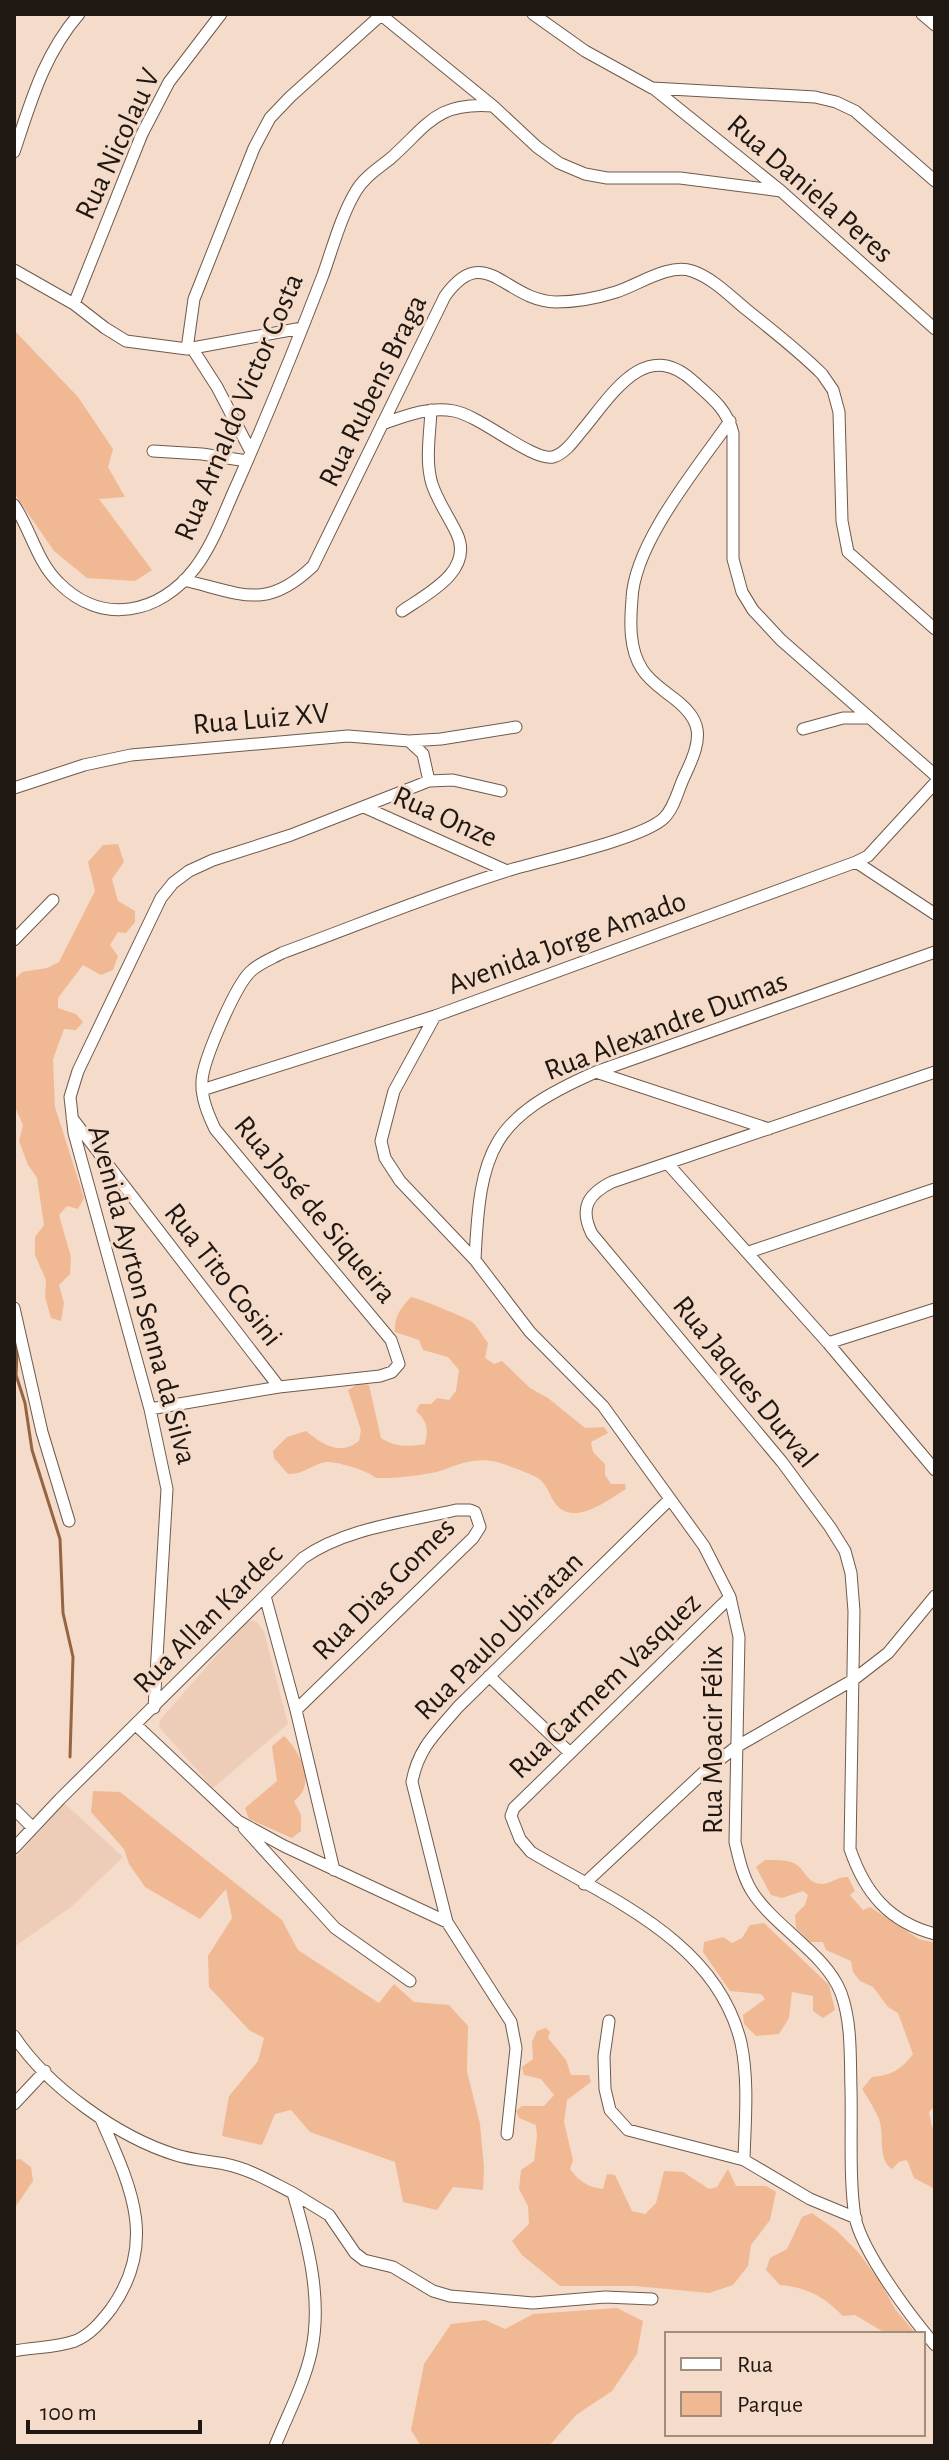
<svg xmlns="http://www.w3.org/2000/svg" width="949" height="2460" viewBox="0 0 949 2460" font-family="'Alegreya Sans',sans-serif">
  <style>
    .built { fill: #edcdb8 }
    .green { fill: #f1b993 }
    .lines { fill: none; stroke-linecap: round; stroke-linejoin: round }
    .stream { stroke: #956441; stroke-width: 3 }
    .street-casing { stroke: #6f5a4b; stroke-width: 13 }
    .street { stroke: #fff; stroke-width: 11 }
    .labels { text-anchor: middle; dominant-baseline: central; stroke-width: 6; stroke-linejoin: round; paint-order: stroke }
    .street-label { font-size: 30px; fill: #1f1711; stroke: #f4dbca }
  </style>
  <rect width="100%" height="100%" fill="#f4dbca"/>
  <path class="built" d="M252,1620L257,1622L264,1632L288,1724L213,1788L159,1727L160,1720L245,1623Z
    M64,1803L123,1857L71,1907L14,1947V1860Z"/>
  <path class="green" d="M14,330L78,397L113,449L108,467L125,497L99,499L152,570L135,581L87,578L54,551L18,499L14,490Z
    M118,844L124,862L112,879L118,901L135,911V922L126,933L118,932L110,945L118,956L113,970L101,975L83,965L58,998V1008L76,1014L83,1022L76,1030L64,1029L53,1059L55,1107L84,1198L78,1209L67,1206L59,1215L71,1257L70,1274L59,1285L64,1303L61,1321L51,1318L45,1297L46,1280L35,1255V1237L44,1225L37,1178L28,1165L19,1141L23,1125L14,1105V980L22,972L47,968L59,962L95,891L88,862L103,845Z
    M411,1297C418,1298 467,1318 472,1322C478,1327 483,1337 488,1343L485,1358L494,1364L502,1361L530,1388L548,1398L585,1428L604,1427L608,1433L591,1442L593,1452L605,1464V1475L611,1484H625L626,1489C608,1500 573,1528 555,1503C549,1495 548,1485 538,1478C529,1473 507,1465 497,1462C478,1457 460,1463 443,1470C429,1475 391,1479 376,1478C369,1471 337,1461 326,1462C312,1464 303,1475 288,1474L274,1458L273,1451L287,1437L306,1431C323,1445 340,1456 359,1441L361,1430L348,1390L360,1383L369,1385L381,1438C394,1447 409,1447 425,1444C429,1429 427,1421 416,1411L420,1404H431L437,1398L449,1400L456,1391L459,1370L448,1357L423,1350L419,1340L395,1332C394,1316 401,1308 411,1297Z
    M284,1736C299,1750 318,1784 294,1801L301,1815V1831L292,1838L249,1819L245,1808L277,1781L272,1746Z
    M93,1791L120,1792L282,1920L298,1950L379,2003L394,1984L414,2002L449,2005L468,2026L467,2071L480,2124L484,2167L483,2190L453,2187L437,2210L403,2202L395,2162L310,2132L291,2110L275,2114L262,2145L222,2136L229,2096L258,2061L264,2038L249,2030L209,1987L208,1956L232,1918L226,1889L200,1919L145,1887L129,1864L124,1849L91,1812Z
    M765,1860C775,1860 788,1859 797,1865C806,1872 808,1884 823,1884C832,1883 838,1876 848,1877L855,1891L850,1895L863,1910L870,1907L919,1939L935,1943V2106L929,2112L932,2127L935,2128V2189L914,2178L907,2160L899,2162L892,2169C877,2159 885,2136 879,2119C874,2108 868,2098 862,2089L872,2077C891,2076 902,2069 913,2054L898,2013L888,2007L873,1987L860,1981L853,1972L851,1961L826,1950L823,1942H810L796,1928L795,1915L805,1905L808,1895L803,1891L782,1898L771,1895L756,1867Z
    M764,1923L829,1985L835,2010L823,2018L813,2011V1996L792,1992L789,2018L779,2034L756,2036L744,2024L743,2015L765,1999L761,1994L730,1991L703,1952L704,1942L723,1937L732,1943L742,1938L750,1925Z
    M546,2028L550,2032L548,2038L566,2060L571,2075H589L591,2082L567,2100L564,2122L573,2160L570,2169C579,2181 587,2187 603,2189L607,2174L615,2175L632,2211L645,2214L656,2203L664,2171L683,2172L709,2189L717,2187L728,2169L736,2186H766L776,2192L770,2220L751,2245L748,2266L733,2285L709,2293L635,2286H560L522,2255L512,2241L529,2224L528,2206L519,2189L521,2170L534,2161L537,2136L536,2125L519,2118L516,2111L522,2106H544L554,2095L541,2079L524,2075L522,2067L533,2059L532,2042L537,2031Z
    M20,2159L31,2167L33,2181L14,2209V2160Z
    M812,2213L837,2231L858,2252L881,2283L895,2309L916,2334H887L855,2315L843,2316C823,2296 808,2288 780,2285L766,2270L770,2258L787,2249L802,2217Z
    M617,2308L643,2321L637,2354L612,2391L576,2415L549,2446H421L411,2430L424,2364L451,2324L485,2320L505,2329L533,2314Z"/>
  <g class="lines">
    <path class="stream" d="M14,1341L17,1352L16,1375L25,1403L32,1450L60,1539L63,1613L73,1657L70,1757"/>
    <defs>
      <path id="street" d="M380,14L493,106L537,147L559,163L585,174L607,178H680L781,191
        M533,14L585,51L652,88L815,97L836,102L855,111L935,181
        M922,14L935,25
        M653,88L781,191L935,329
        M14,152C31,102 43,56 79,14
        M14,270L74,304L105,328L126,341L187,349L302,328
        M74,304L142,134L169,82L221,14
        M192,348L217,387L251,452
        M187,349L194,299L254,148L270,118L290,97L381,15
        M382,424C405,416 429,406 454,411C481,416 532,461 553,457C564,454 573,442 580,433C610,398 644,336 693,381C711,397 727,409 733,433V559L742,592L753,610L781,640L935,775
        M153,451L202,454L247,461
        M14,505C31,530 37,562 59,583C102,626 160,614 195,568C214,543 225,510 238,482C268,414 296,345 323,275C333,247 341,216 356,191C364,177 379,168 391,158C429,124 436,102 493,106
        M184,580C242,594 266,611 313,566L445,296C485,240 505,301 556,302C576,302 597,298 616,292C638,285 669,263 692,271C713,278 731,297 747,310C773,331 799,351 822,374L833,390L839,412L842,521L848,552L935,629
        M402,611C427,594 474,571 457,534C449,517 438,502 432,484C425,461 430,434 431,410
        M803,729L843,718H869
        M409,741L423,754L429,781
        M14,788L84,765L131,755L348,736L409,741L441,739L516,727
        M364,807L507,871
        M856,862L935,914
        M14,940L53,900
        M435,1016L394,1091L381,1141L385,1158L400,1181L475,1260L530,1332L603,1406L704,1546L730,1597L739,1637L735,1842C739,1859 743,1878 753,1893C776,1928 826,1954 841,1993C852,2023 850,2058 851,2089C852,2129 849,2179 855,2217C862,2252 911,2317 935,2345
        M596,1072L769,1129
        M935,1072L612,1182C588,1194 579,1208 592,1234L782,1462L830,1527L845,1551L851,1573L854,1611L850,1849C865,1893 889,1922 935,1934
        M202,1090L435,1016L856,862L868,856L935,783
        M72,1118L279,1387
        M668,1164L828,1343L935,1470
        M749,1252L935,1189
        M475,1260C480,1149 491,1118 596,1072L935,952
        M14,1308L42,1432L69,1521
        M828,1343L935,1309
        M150,1409L279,1387L380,1376L392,1372L399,1364L391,1340L215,1129C208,1114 201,1098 202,1081C203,1060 235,987 250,972C259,963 271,959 282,953C358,925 433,894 510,870C543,860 642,839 664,818C675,807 678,789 685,775C703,737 705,720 668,694C659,687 648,679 642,669C629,649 630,622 632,599C634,543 698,467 730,421
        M265,1596L296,1710L334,1870
        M730,1597L514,1808L511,1816L520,1839L531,1852C612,1900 717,1942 741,2043C749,2081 745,2122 744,2160
        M489,1676L569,1752
        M154,1708L167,1489L150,1409L74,1133L70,1097L78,1071L161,898L173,883L189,871L213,860L291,835L429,781L453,780L501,791
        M136,1725L238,1821L284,1846L447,1922
        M14,1809L32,1827
        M244,1828L335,1928L410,1981
        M14,1848L60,1799L303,1558C346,1528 405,1522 456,1510H470L475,1512L480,1527L473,1538L296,1710
        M584,1884L705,1771L736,1747L853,1680L888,1653L935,1596
        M609,2021L604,2056L605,2089L610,2110L628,2130L744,2160L810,2199L856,2218
        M14,2036C48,2087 118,2137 176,2155C192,2160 209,2161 225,2164C250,2169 271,2182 293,2193C308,2244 323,2300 311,2353C304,2384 287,2416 275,2446
        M14,2104L45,2071
        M507,2134L516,2048L511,2022L447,1922L412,1782C418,1748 437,1732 458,1707L670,1499
        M293,2193L329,2215L355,2253L364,2260L393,2267L433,2291L450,2296L533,2303L605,2297L652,2299
        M14,2351C34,2347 55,2348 75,2341C90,2335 101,2322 111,2309C159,2242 130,2185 101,2119"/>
    </defs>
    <use href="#street" class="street-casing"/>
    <use href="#street" class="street"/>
  </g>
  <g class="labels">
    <g class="street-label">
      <text transform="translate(118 144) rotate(-65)">Rua Nicolau V</text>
      <text transform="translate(810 189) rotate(41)">Rua Daniela Peres</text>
      <text transform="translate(373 391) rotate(-64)">Rua Rubens Braga</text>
      <text transform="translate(239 407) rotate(-67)">Rua Arnaldo Victor Costa</text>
      <text transform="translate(261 719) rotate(-5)">Rua Luiz XV</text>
      <text transform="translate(445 817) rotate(24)">Rua Onze</text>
      <text transform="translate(567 943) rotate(-20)">Avenida Jorge Amado</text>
      <text transform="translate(666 1026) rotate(-21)">Rua Alexandre Dumas</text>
      <text transform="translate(315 1210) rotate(50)">Rua José de Siqueira</text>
      <text transform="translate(223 1275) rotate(52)">Rua Tito Cosini</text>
      <text transform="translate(142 1295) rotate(75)">Avenida Ayrton Senna da Silva</text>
      <text transform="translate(745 1382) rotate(51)">Rua Jaques Durval</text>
      <text transform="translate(384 1589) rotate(-45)">Rua Dias Gomes</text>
      <text transform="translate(208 1619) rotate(-45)">Rua Allan Kardec</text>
      <text transform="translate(499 1636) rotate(-45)">Rua Paulo Ubiratan</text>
      <text transform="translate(605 1686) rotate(-44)">Rua Carmem Vasquez</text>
      <text transform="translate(713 1740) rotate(-90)">Rua Moacir Félix</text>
    </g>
  </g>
  <rect width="949" height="2460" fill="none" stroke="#1f1711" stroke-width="32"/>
  <rect x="665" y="2332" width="260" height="104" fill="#f4dbca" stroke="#9f8d80" stroke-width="2"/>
  <rect x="681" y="2358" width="40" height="12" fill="#ffffff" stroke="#9f8d80" stroke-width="2"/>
  <text x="737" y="2372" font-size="24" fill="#1f1711">Rua</text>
  <rect x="681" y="2392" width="40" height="24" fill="#f1b993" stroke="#9f8d80" stroke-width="2"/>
  <text x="737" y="2412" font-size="24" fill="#1f1711">Parque</text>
  <path d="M28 2420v12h172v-12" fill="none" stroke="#1f1711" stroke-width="4"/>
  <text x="40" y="2420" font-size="24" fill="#1f1711" stroke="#f4dbca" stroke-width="6" paint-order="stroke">100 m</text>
</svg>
